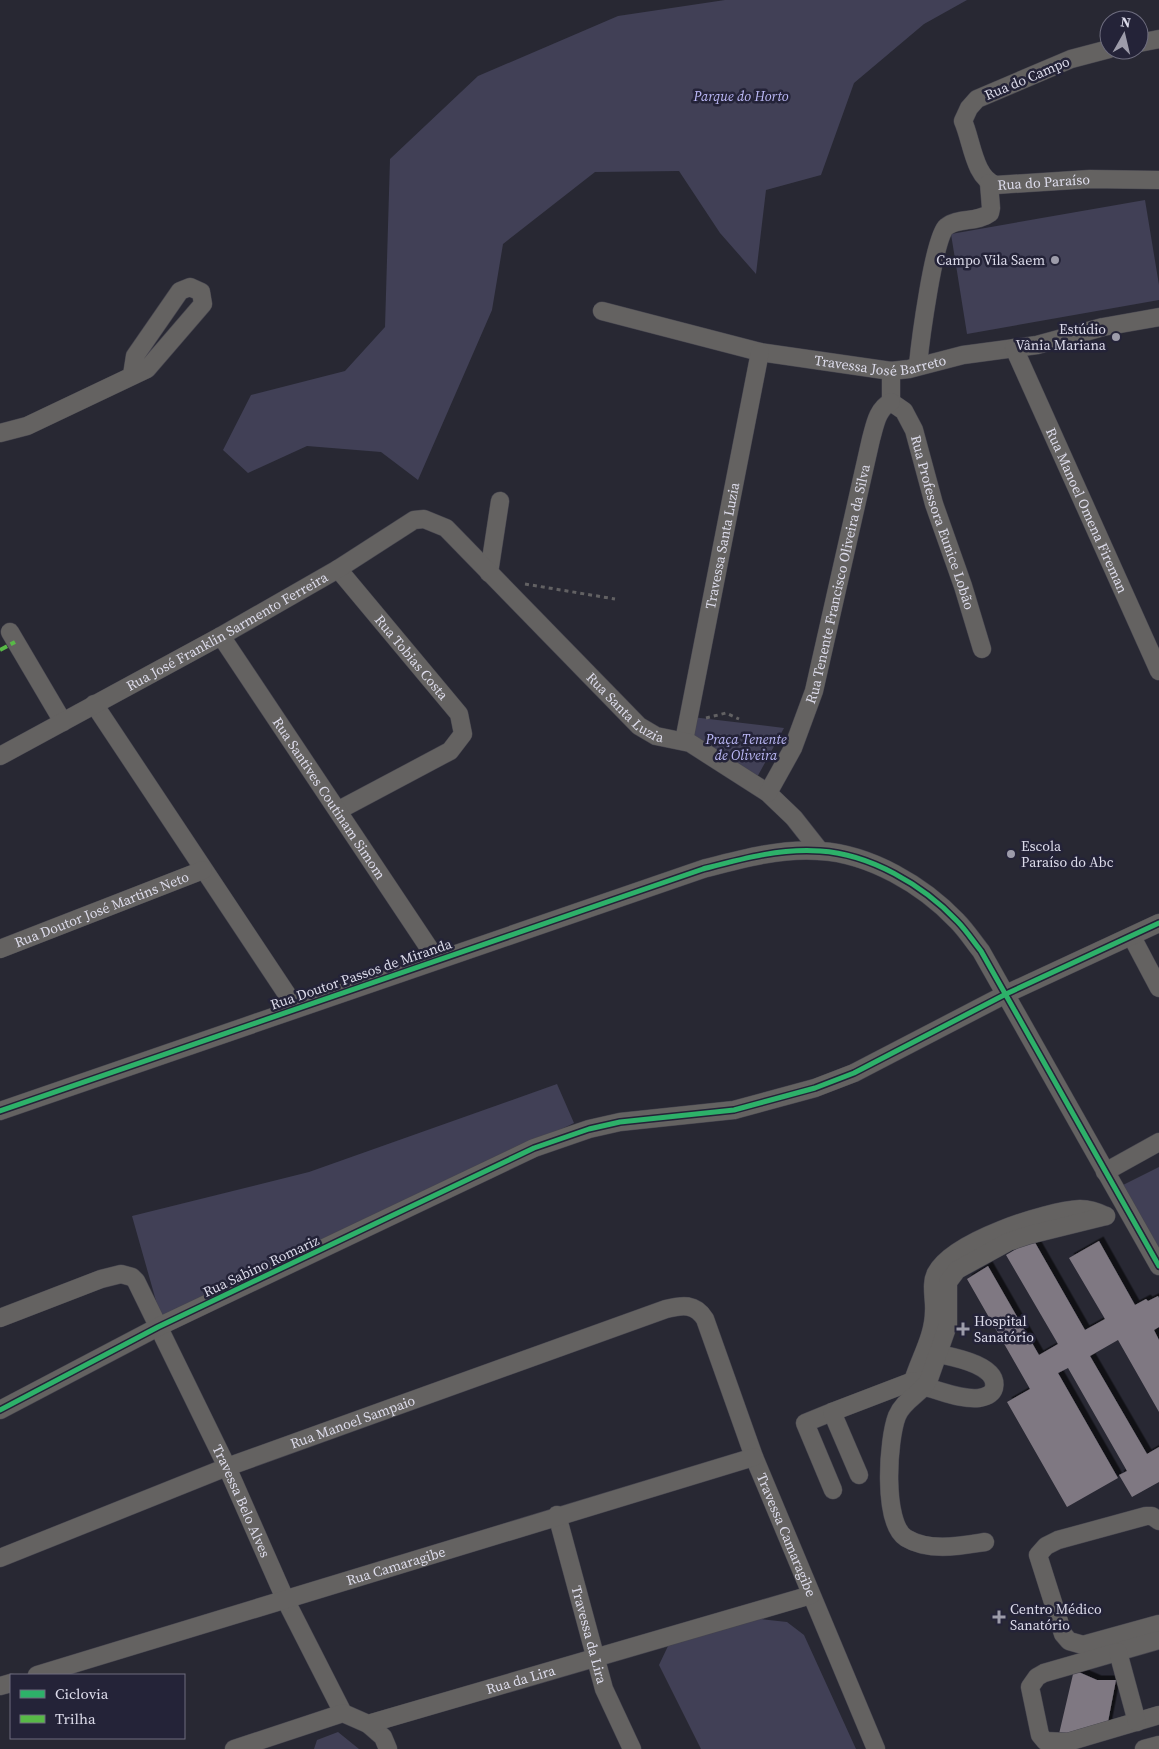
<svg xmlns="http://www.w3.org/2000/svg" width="1159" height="1749" viewBox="0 0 1159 1749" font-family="'Source Serif 4',serif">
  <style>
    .green { fill: #414056 }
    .building { fill: #7f7882; filter: url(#shadow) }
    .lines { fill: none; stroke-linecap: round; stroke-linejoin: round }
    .minor-casing { stroke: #46454f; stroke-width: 19 }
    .path { stroke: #626163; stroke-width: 3; stroke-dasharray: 4 4; stroke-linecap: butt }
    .minor { stroke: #646261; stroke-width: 18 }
    .quiet { stroke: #58b947; stroke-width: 4; stroke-dasharray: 8 4; stroke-linecap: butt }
    .cycleway-casing { stroke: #242338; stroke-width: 8 }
    .cycleway { stroke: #2db169; stroke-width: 5 }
    .poi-dot { fill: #9d9caa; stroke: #242338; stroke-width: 2 }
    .labels { text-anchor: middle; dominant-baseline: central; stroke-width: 5; stroke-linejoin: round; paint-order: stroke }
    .street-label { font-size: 14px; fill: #dcdbea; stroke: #242338 }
    .park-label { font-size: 14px; font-style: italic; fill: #bcb9f7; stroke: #242338 }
    .poi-label { font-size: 14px; fill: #dcdbea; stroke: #242338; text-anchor: start }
  </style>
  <defs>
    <filter id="shadow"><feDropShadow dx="4.5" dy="-4.5" stdDeviation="0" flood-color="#0009"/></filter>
  </defs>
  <rect width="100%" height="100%" fill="#282833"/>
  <path class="green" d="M725,0H967L924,24L854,83L821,175L766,190L756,274L720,233L679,171L595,172L503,244L492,310L418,480L381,452L307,446L248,473L223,450L251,395L345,371L385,327L390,159L478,76L618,16Z
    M1145,200L1159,285V300L967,334L951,234Z
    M692,717L784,728L755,781L686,733Z
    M557,1084L574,1123L162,1322L132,1216L309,1172Z
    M1159,1167V1261L1117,1188Z
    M752,1618L787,1622L804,1635L856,1749H701L659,1665L668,1646Z
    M338,1732L359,1749H314L317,1740Z"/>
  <path class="building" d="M1033,1239L1085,1330L1105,1319L1069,1258L1099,1241L1135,1305L1146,1299L1148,1301L1158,1296L1159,1298V1327L1154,1330L1159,1340V1412L1118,1340L1090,1356L1147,1454L1159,1447V1482L1132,1497L1119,1475L1127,1471L1068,1368L1058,1373L1118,1478L1067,1507L1007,1402L1030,1389L967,1279L988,1266L1039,1355L1058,1344L1006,1255Z
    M1074,1670L1097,1680H1116L1107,1727L1085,1728L1082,1736L1059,1734Z"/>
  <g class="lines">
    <defs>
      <g id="minor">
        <path d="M1139,43L1159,39"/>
        <path id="s1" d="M1109,49L1071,59L977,99L969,108L963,121C972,141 974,178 996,185L1090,179L1159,180"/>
        <path id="s2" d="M602,311L760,352L891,371L909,369L963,355L1037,345L1103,327L1159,317"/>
        <path id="s3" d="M1014,348L1159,671"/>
        <path d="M918,365C920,344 934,236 946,227C958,217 977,223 990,213L991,208L989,183"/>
        <path d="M891,371V402"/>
        <path id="s4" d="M891,402L904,411L914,430L934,504L963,586L982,649"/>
        <path d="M0,433L27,426L147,369L203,304L201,292L190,287L180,291L135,356L132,375"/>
        <path id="s5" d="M338,569L459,714L463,734L450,751L339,810"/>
        <path d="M489,573L500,501"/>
        <path d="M10,632L63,722"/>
        <path id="s6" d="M221,636L437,960"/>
        <path d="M94,704L296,1008"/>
        <path id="s7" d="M684,741L760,352"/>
        <path id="s8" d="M0,756L221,636L338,569L414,520L424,519L446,528L639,726L656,736L690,743L768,793L794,818L820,851"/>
        <path id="s9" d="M768,793L793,748L814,691L871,439C875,425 877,409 891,402"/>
        <path d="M1132,937L1159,988"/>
        <path id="s10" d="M0,949L203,870"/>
        <path d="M0,1111L703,869C741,859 780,848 820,851C870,854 923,885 957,921C966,930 973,941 981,951L1159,1266"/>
        <path d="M1105,1172L1159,1142"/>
        <path id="s11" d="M0,1318L101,1279L121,1274L132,1277L136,1281L227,1467L286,1601L343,1713"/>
        <path d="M925,1387C942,1391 962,1400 979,1398C985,1397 992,1395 994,1388C999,1365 953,1357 939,1354"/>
        <path d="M918,1391L913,1381C920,1358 934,1336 934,1311C935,1300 930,1284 936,1273C953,1241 1045,1211 1080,1209C1089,1209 1098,1212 1106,1216"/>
        <path d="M0,1410L158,1327L534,1148L589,1129L620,1122L734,1110L815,1088L854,1073L1006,994L1159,923"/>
        <path d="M832,1412L805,1423L833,1490"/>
        <path d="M859,1475L832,1412L913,1381"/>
        <path id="s12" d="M557,1515L604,1689L632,1749"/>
        <path d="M1159,1521L1152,1516H1146L1058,1540L1046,1546L1038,1555L1063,1634L1069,1641L1083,1645L1159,1624"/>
        <path d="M985,1542C960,1546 929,1552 906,1538C882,1523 888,1439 897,1416C904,1399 922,1394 929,1379L948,1325V1282L957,1270L1008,1242L1029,1235L1106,1216"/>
        <path id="s13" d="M0,1558L227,1467L666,1309C682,1305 695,1303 705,1319L754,1457L876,1749"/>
        <path d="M1159,1640L1044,1673L1037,1677L1030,1687L1040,1735L1045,1741L1068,1742L1159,1715"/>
        <path d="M1118,1652L1137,1722"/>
        <path id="s14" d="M37,1675L754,1457"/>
        <path d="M0,1686L11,1683"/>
        <path d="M368,1724L383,1737L388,1749"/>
        <path id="s15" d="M234,1749L343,1713L368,1724L811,1595"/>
        <path d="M1144,1749L1159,1745"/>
      </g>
    </defs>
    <use href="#minor" class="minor-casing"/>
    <path class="path" d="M525,584L615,599
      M706,718L726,713L739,719"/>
    <use href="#minor" class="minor"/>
    <path class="quiet" d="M0,650L15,642"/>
    <defs>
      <path id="cycleway" d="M0,1111L703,869C741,859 780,848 820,851C870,854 923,885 957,921C966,930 973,941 981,951L1159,1266
        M0,1410L158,1327L534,1148L589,1129L620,1122L734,1110L815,1088L854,1073L1006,994L1159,923"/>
    </defs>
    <use href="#cycleway" class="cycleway-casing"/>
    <use href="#cycleway" class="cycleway"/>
  </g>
  <g class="poi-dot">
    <circle cx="1055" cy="260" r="5"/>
    <circle cx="1116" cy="337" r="5"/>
    <circle cx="1011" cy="854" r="5"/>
    <path d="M960.5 1321.5h5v5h5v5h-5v5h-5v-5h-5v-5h5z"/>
    <path d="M996.5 1609.5h5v5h5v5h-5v5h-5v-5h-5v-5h5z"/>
  </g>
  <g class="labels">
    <g class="street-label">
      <text transform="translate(1027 78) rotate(-23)">Rua do Campo</text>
      <text stroke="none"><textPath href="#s1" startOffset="290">Rua do Paraíso</textPath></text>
      <text stroke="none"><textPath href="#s2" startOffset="285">Travessa José Barreto</textPath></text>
      <text stroke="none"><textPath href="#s3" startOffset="178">Rua Manoel Omena Fireman</textPath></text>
      <text stroke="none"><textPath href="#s4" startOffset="134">Rua Professora Eunice Lobão</textPath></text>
      <text stroke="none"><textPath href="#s7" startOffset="199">Travessa Santa Luzia</textPath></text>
      <text stroke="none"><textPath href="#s9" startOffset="222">Rua Tenente Francisco Oliveira da Silva</textPath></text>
      <text stroke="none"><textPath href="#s8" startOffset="259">Rua José Franklin Sarmento Ferreira</textPath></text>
      <text stroke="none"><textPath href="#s5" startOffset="115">Rua Tobias Costa</textPath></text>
      <text stroke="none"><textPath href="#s8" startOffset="765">Rua Santa Luzia</textPath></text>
      <text stroke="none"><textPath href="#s6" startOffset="195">Rua Santives Coutinam Simom</textPath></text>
      <text stroke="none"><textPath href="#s10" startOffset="109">Rua Doutor José Martins Neto</textPath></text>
      <text transform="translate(361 974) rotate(-19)">Rua Doutor Passos de Miranda</text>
      <text transform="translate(261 1266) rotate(-25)">Rua Sabino Romariz</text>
      <text stroke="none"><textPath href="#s13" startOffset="378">Rua Manoel Sampaio</textPath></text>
      <text stroke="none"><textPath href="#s11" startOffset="390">Travessa Belo Alves</textPath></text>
      <text stroke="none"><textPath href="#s13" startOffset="986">Travessa Camaragibe</textPath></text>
      <text stroke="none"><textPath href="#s14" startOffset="375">Rua Camaragibe</textPath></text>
      <text stroke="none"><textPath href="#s12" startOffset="124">Travessa da Lira</textPath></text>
      <text stroke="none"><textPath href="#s15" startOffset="301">Rua da Lira</textPath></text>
    </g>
    <g class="park-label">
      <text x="741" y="96">Parque do Horto</text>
      <text x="746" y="739">Praça Tenente<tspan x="746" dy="16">de Oliveira</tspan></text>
    </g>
    <g class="poi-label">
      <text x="1045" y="260" text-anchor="end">Campo Vila Saem</text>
      <text x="1106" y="329" text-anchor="end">Estúdio<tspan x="1106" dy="16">Vânia Mariana</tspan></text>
      <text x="1021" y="846">Escola<tspan x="1021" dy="16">Paraíso do Abc</tspan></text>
      <text x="974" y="1321">Hospital<tspan x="974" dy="16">Sanatório</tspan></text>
      <text x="1010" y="1609">Centro Médico<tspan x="1010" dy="16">Sanatório</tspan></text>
    </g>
  </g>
  <rect x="10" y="1674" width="175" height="65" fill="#242338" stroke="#6e6d7f"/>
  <rect x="20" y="1690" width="25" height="8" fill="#2db169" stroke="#6e6d7f"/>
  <text x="55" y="1699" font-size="15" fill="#dcdbea">Ciclovia</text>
  <rect x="20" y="1715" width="25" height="8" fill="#58b947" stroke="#6e6d7f"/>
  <text x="55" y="1724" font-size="15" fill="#dcdbea">Trilha</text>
  <g transform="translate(1124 35) rotate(8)"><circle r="24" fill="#242338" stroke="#6e6d7f"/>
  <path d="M0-4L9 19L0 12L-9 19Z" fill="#9d9caa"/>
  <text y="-8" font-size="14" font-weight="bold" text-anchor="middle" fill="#dcdbea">N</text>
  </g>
</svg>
